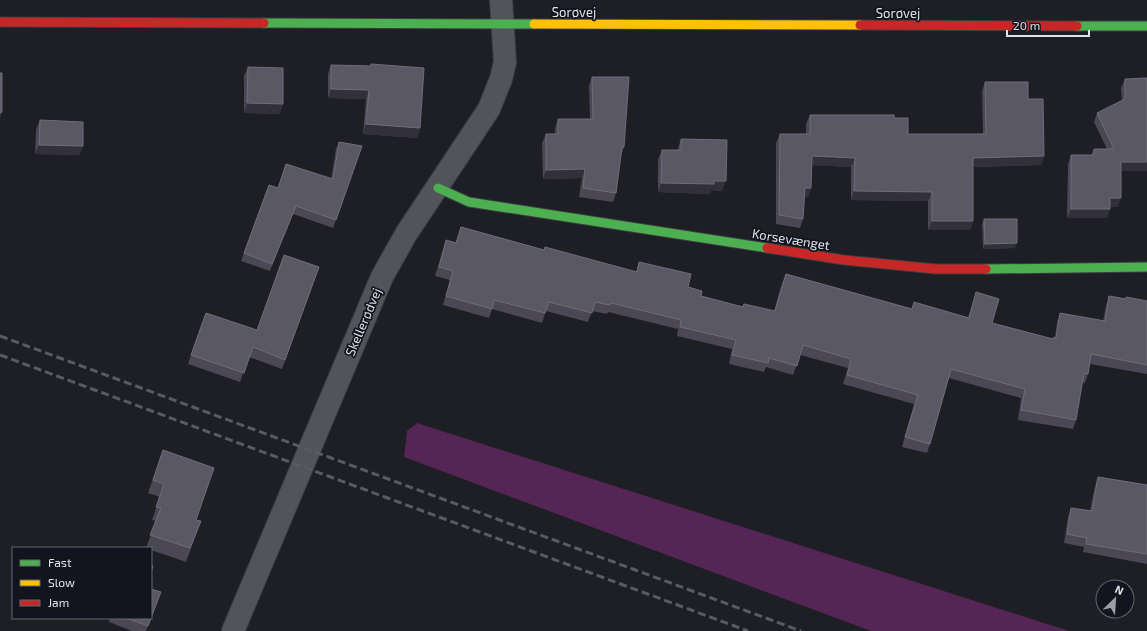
<svg xmlns="http://www.w3.org/2000/svg" width="1147" height="631" viewBox="0 0 1147 631" font-family="'Exo 2',sans-serif">
  <style>
    .green { fill: #542555 }
    .lines { fill: none; stroke-linecap: round; stroke-linejoin: round }
    .street-casing { stroke: #3c3d42; stroke-width: 24 }
    .fast-casing { stroke: #3c3d42; stroke-width: 11 }
    .slow-casing { stroke: #3c3d42; stroke-width: 11 }
    .jam-casing { stroke: #3c3d42; stroke-width: 11 }
    .street { stroke: #535459; stroke-width: 22 }
    .fast { stroke: #4caf50; stroke-width: 9 }
    .slow { stroke: #ffc107; stroke-width: 9 }
    .jam { stroke: #c62828; stroke-width: 9 }
    .rail { stroke: #5a5b60; stroke-width: 3; stroke-dasharray: 8 4; stroke-linecap: butt }
    .wall { fill: #4b4755 }
    .shaded-wall { fill: #32303b }
    .building { fill: #5b5865; stroke: #706d7a }
    .labels { text-anchor: middle; dominant-baseline: central; stroke-width: 3.5; stroke-linejoin: round; paint-order: stroke }
    .street-label { font-size: 13px; fill: #e1e3ea; stroke: #12151f }
  </style>
  <rect width="100%" height="100%" fill="#1e1f25"/>
  <path class="green" d="M417,423L1069,631H871L404,457L407,431Z"/>
  <g class="lines">
    <defs>
      <path id="street" d="M233,631L382,277L406,234L489,109L501,79L505,62L501,0"/>
      <path id="fast" d="M264,23L534,24
        M1077,26H1147
        M438,188L469,202L767,248
        M986,269L1147,267"/>
      <path id="slow" d="M534,24L860,25"/>
      <path id="jam" d="M0,22L264,23
        M860,25L1077,26
        M767,248L844,260L936,269H986"/>
    </defs>
    <use href="#street" class="street-casing"/>
    <use href="#fast" class="fast-casing"/>
    <use href="#slow" class="slow-casing"/>
    <use href="#jam" class="jam-casing"/>
    <use href="#street" class="street"/>
    <use href="#fast" class="fast"/>
    <use href="#slow" class="slow"/>
    <use href="#jam" class="jam"/>
    <path class="rail" d="M0,336L801,631
      M0,355L748,631"/>
  </g>
  <path class="wall" d="M371,64L420,128L417,138L363,134L366,99L328,98V74L331,65L370,66Z
    M248,67L283,104L279,114L244,113V76Z
    M592,77L624,147L621,155L616,193L613,202L579,197L582,178L543,179L542,143L546,134H555V128L558,119H590L589,86Z
    M1125,79L1147,171H1121L1118,207H1110L1107,218H1067L1068,164L1071,155H1091L1094,149H1107L1094,122L1097,113L1122,101L1121,88Z
    M985,82L1028,99L1044,156L1041,165L973,167V221L970,230H928V201L851,200V167L812,165L811,188L808,197H804L803,219L800,228L776,224V143L780,134H806V124L810,115L908,134H983L982,91Z
    M40,120L83,146L79,155L35,154L36,130Z
    M681,139L722,191L711,190L710,194L658,192V159L662,150H678V148Z
    M339,142L362,146L333,228L293,214L270,271L241,261L269,185L278,188L331,179L336,149Z
    M984,219L1015,248L983,249L982,224Z
    M461,227L544,250L636,272L639,262L688,287L701,296L742,307L744,304L774,311L782,283L786,274L912,309L914,302L968,318L976,292L992,323L1053,339L1054,337H1055L1057,323L1060,313L1103,321L1106,306L1109,296L1125,299L1147,301V374L1090,364L1088,374L1085,383L1082,382L1076,420L1073,429L1018,420L1021,398L949,378L930,444L927,453L902,447L914,404L843,384L848,368L800,355L793,375L766,367L764,372L729,364L732,349L677,336L678,329L608,312L607,314L592,311L588,322L546,311L542,323L492,309L489,318L443,305L450,280L435,276L443,250L446,240L456,243Z
    M319,267L282,369L249,357L240,382L188,364L202,323L257,330Z
    M163,450L196,520L201,521L186,562L151,550V548H146L156,521L152,520L160,497L148,493Z
    M1098,477L1147,485V564L1083,552L1084,547L1064,543L1068,517L1071,508L1090,511L1095,486Z
    M161,592L146,631H132L109,622L110,618H151Z"/>
  <path class="shaded-wall" d="M331,89L369,90L366,99L328,98Z
    M247,103L283,104L279,114L244,113Z
    M2,112L0,119V113Z
    M366,124L420,128L417,138L363,134Z
    M39,145L83,146L79,155L35,154Z
    M812,156L855,158L851,167L808,165Z
    M1044,156L1041,165L970,167L973,158Z
    M1121,162H1147V171H1118Z
    M585,169L582,178L543,179L546,170Z
    M714,181H726L722,191L711,190L710,194L658,192L661,183Z
    M805,188H811L808,197H801Z
    M854,191L932,192L928,201L851,200Z
    M1110,198H1121L1118,207H1107Z
    M1071,209H1110L1107,218H1067Z
    M932,221H973L970,230H928Z
    M1017,243L1015,248L983,249L985,244Z"/>
  <path class="building" d="M371,64L424,68L420,128L366,124L369,90L331,89V65L371,66Z
    M248,67L283,68V104L247,103Z
    M0,73H2V112L0,113Z
    M592,77H629L624,147H622L616,193L583,188L585,169L546,170V134H558V119H593Z
    M1147,78V162H1121V198H1110V209H1071V155H1094V149H1114L1097,113L1125,99V79Z
    M985,82H1028V99H1043L1044,156L973,158V221H932V192L854,191L855,158L812,156L811,188H805L803,219L779,215L780,134H810V115H894V118H908V134H986Z
    M40,120L83,122V146L39,145Z
    M681,139L727,140L726,181H714V184L661,183L662,150H681Z
    M339,142L362,146L336,220L296,206L272,264L244,253L269,185L278,188L286,164L333,179Z
    M984,219H1017V243L985,244Z
    M461,227L544,250L545,247L637,272L639,262L691,274L688,287L702,291L701,296L743,307L744,304L775,311L786,274L912,309L914,302L969,318L976,292L999,299L992,323L1053,339L1054,337L1056,338L1060,313L1105,321L1109,296L1126,299V297L1147,301V365L1091,354L1088,374L1084,373L1076,420L1021,410L1025,389L951,369L930,444L905,437L918,395L847,375L851,359L803,345L797,366L769,358L768,363L732,355L736,340L680,327L681,320L611,303L610,305L595,302L592,313L549,302L545,313L494,300L492,309L446,296L453,271L439,267L446,240L456,243Z
    M284,255L319,267L285,360L253,347L244,373L191,355L206,313L257,330Z
    M163,450L214,468L196,520L201,521L190,548L150,535L161,508L156,507L164,484L153,480Z
    M1098,477L1147,485V554L1086,544L1087,538L1067,534L1071,508L1092,511Z
    M151,565L153,566L151,572Z
    M151,589L161,592L151,618Z
    M126,618H151L148,626Z"/>
  <g class="labels">
    <g class="street-label">
      <text x="574" y="12">Sorøvej</text>
      <text x="898" y="13">Sorøvej</text>
      <text transform="translate(791 239) rotate(9)">Korsevænget</text>
      <text transform="translate(363 322) rotate(-67)">Skellerødvej</text>
    </g>
  </g>
  <rect x="12" y="547" width="140" height="72" fill="#12151f" stroke="#656770"/>
  <rect x="20" y="560" width="20" height="6" fill="#4caf50" stroke="#656770"/>
  <text x="48" y="567" font-size="12" fill="#e1e3ea">Fast</text>
  <rect x="20" y="580" width="20" height="6" fill="#ffc107" stroke="#656770"/>
  <text x="48" y="587" font-size="12" fill="#e1e3ea">Slow</text>
  <rect x="20" y="600" width="20" height="6" fill="#c62828" stroke="#656770"/>
  <text x="48" y="607" font-size="12" fill="#e1e3ea">Jam</text>
  <g transform="translate(1115 599) rotate(25)"><circle r="19" fill="#12151f" stroke="#656770"/>
  <path d="M0-3L7 15L0 10L-7 15Z" fill="#9d9ea5"/>
  <text y="-6" font-size="11" font-weight="bold" text-anchor="middle" fill="#e1e3ea">N</text>
  </g>
  <path d="M1007 30v6h82v-6" fill="none" stroke="#e1e3ea" stroke-width="2"/>
  <text x="1013" y="30" font-size="12" fill="#e1e3ea" stroke="#12151f" stroke-width="3" paint-order="stroke">20 m</text>
</svg>
